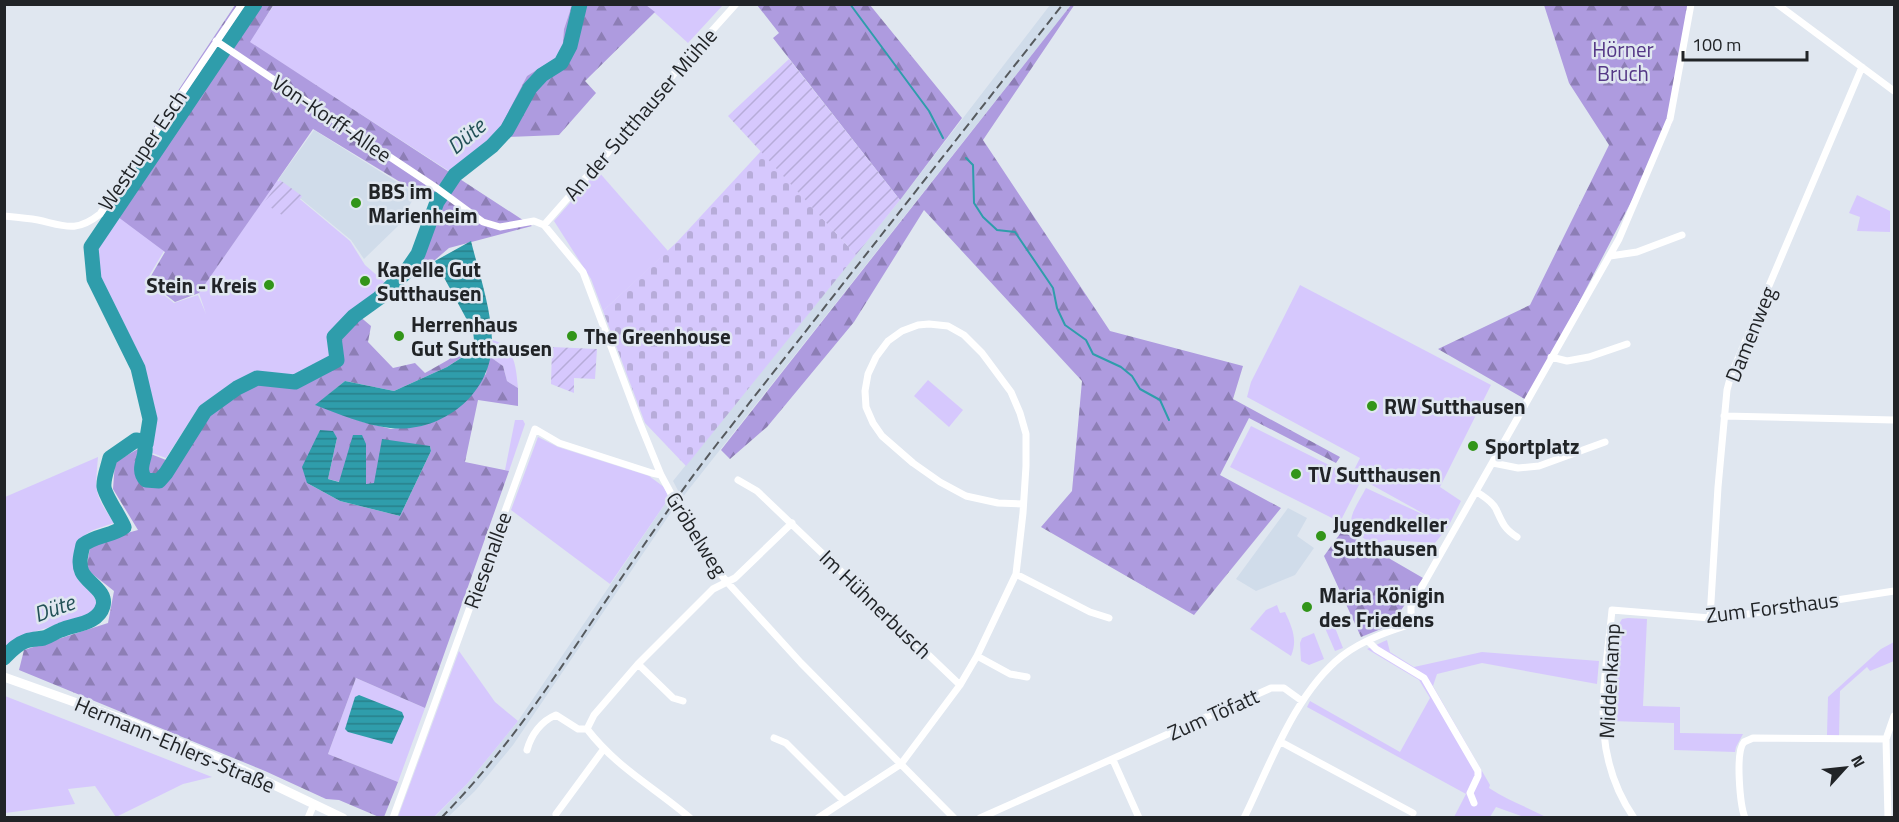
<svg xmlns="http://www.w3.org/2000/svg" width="1899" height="822" viewBox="0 0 1899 822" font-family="'Titillium Web',sans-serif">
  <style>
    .built { fill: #d0dcea }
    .green { fill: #d6c8fd }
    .forest { fill: url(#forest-firs); fill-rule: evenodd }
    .cemetery { fill: url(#cemetery-stones) }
    .garden { fill: url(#garden-furrows) }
    .water { fill: url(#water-rules) }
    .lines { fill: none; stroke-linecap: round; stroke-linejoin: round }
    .stream { stroke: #2f9dab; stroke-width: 2 }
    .river { stroke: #2f9dab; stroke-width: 15 }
    .street { stroke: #fff; stroke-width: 7 }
    .secondary { stroke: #fff; stroke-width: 9 }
    .rail { stroke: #565a5e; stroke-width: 2; stroke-dasharray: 9 4.5; stroke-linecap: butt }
    .poi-dot { fill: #329519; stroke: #e0e7f0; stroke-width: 2 }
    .labels { text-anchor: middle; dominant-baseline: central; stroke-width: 5; stroke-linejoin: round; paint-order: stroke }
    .park-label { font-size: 21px; fill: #543786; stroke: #e0e7f0 }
    .street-label { font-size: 21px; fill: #212427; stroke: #e0e7f0 }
    .poi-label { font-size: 21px; font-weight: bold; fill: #212427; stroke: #e0e7f0; text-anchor: start }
    .water-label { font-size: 22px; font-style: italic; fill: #235157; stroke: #e0e7f0 }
  </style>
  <defs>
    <pattern id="forest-firs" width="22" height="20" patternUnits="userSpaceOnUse" patternTransform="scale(1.5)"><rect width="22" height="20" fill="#ae9bdf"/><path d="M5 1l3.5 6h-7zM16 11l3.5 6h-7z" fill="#8d7eb5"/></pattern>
    <pattern id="cemetery-stones" width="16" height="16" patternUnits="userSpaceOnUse" patternTransform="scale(1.5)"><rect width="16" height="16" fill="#d6c8fd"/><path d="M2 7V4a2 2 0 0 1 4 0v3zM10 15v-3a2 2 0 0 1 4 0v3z" fill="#b7acd9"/></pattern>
    <pattern id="garden-furrows" width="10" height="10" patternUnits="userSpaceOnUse" patternTransform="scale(1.5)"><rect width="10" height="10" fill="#d6c8fd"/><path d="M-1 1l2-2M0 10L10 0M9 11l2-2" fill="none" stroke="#b7acd9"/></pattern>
    <pattern id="water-rules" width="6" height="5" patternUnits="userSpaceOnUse" patternTransform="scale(1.5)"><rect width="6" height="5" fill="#2f9dab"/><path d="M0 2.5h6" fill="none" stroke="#28808b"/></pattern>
  </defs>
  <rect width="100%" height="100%" fill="#e0e7f0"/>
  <path class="built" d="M1050,5H1071L682,498L673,481L900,200Z
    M314,130L416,194L398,226L364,259L351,240L278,180Z
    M669,498L674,508L513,745L475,791L448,817L434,818L467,784L518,721Z
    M1288,508L1307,518L1297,536L1314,548L1295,575L1256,591L1236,579Z"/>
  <path class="green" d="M274,5H572L564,29L562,54L527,76L492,146L455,175L249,42Z
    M646,5H723L688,43Z
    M598,171L668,251L603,311L591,279L554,221Z
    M277,180L350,241L365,265L389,286L378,297L353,314L332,336L335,359L295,379L257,376L236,386L234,383L199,407L166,458L152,453L157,417L144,365L99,277L98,247L120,216L164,251L146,281L174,303L198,295L206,314L199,293Z
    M1857,195L1890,211V232L1857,231L1860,217L1849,213Z
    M1300,285L1491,385L1440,487L1461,501L1448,527L1435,543L1388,540L1373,544L1352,531C1347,516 1359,502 1366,488L1435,520L1352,474L1360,458L1247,397L1251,382Z
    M492,340C515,345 516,368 518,388L507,381L503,366L489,356Z
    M928,380L963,410L949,427L914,396Z
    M515,420H523L525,424L509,471L505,470Z
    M1251,426L1361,481L1340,522L1230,467Z
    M538,437L558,447L649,476L664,487L669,498L610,584L511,510Z
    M98,457C95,493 94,493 114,523C94,530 82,530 76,552C73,560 72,568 76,576C83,589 94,589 97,606L90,614L18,637L5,650V497Z
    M1277,605L1280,613L1285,612C1292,627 1298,640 1291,656L1250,629L1266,610Z
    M1628,618L1647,619L1643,706L1680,707V733L1743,734L1736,747L1735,752L1674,750V723L1611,721L1619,624L1622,619Z
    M1334,625L1343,648L1335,651L1325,628Z
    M1314,633L1324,659L1309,665L1301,661L1300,643L1302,638Z
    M1387,640L1390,652L1414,667L1482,652L1599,661L1597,684L1482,663L1437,674L1433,686L1490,785L1489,788C1507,800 1527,807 1546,817H1524L1496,807L1490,817H1454L1466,794L1307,707L1310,701L1400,752L1430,698L1419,680L1367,649Z
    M1894,642V661L1870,671L1867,667L1840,691L1839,736L1827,735L1828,697L1881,649Z
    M459,651L495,702L518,721L467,784L434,817H398Z
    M356,678L425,708L398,782L328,754Z
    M5,696L212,777L183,784L116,817L95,786L68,789L75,804L5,813Z"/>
  <path class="forest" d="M274,4L250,42L532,226L449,248L414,278L404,271L433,202L313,129L199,293L175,302L148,281L165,252L102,205L235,5Z
    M1075,4L983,140L1110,331L1243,366L1233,399L1340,457L1336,463L1249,418L1220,475L1281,508L1194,615L1041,527L1072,491L1082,381L924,210L854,322L767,427L730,459L721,450L1071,5Z
    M572,5H646L655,12L585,81L596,93L559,135L507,137L501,126L527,76L562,54L564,29Z
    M757,5H870L962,118L900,200L773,38L779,33Z
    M1544,5H1694L1686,14L1672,123L1528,401L1438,349L1530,305L1609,145L1569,83Z
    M358,315L371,326L368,342L393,368L415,363L425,373L448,360L475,339V349L447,367L394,391L345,381L316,405L363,422L391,429L424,425L486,374L489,356L503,366L507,381L518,388V406L478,400L465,462L509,471L425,708L356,678L328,754L398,782L384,817H379L339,800L326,799L265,771L19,670L24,650L108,623L114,591L86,569L91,543L138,530L113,489L115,462L138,449L166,460L198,422L237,392L258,380L295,383L338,361L336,336ZM320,430L337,438L328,479L340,482L366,444V484H374L430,446L431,451L400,516L340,501L307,483L312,450Z
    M1342,531L1423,578L1391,625L1361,637L1324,556Z"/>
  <path class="cemetery" d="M761,151L856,255L686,466L645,423L603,311L677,242Z"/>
  <path class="garden" d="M789,59L900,200L856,255L728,116Z
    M280,180L302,196L288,219L264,203Z
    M552,347L597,349L595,379L574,378V393L551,384Z"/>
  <path class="water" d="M471,241C479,273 491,308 492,340C493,394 441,434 390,428C364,425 339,414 315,405L345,381L394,391L447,367L475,349L473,331L435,261Z
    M320,430L333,431L337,438L328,479L339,482L353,435H362L366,444V484L374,483L382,439L430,446L431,451L400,516L340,501L307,483L302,467Z
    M359,695L402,712L404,717L392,744L348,732L345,729L355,697Z"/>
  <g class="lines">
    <path class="stream" d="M850,4L929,111L943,138
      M966,158L973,165L974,203L983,217L997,230L1015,232L1053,288L1057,308L1065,325L1086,340L1093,354L1121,367L1132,376L1140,389L1160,400L1169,420"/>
    <path class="river" d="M146,444L150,419L138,368L94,279L91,247L255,4
      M4,658C11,651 17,644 26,641C32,639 38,639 44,638C50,636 55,632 61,630C75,624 98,624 103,606C107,591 87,583 82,572C78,563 81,554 83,545C96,535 112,536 124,527C120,517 105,496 104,487C103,479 108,467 110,458L136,440L143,441C151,454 134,467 146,480L159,481L166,473L205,411L237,388L257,378L295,382L337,360L334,337L354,316L379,298L405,273L418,254L437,202L455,175L492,146L507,130L530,88L542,75L561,63L570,46L580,4"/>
    <path class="street" d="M1777,4L1894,91
      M216,41L438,189L483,222L500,227L534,221L544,225L583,272L639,421L661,475L702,551L727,582L801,663L954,818
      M4,216C15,217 27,218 38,220C65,226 76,233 100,214L242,4
      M544,225L633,124L682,64L736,4
      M1610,256L1637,252L1682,235
      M1551,357L1567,361L1589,357L1627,344
      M1724,416L1894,420
      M1493,463L1518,468L1539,466L1605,442
      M738,480L757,491L960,685
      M1477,492C1484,497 1492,501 1496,509C1502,522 1504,529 1517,537
      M1016,574L1090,612L1109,618
      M1710,618L1718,487L1727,390L1731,375L1862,67
      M1411,624V606L1619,239L1670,119L1691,4
      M1368,641L1376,649L1424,678L1478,771V776L1470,793L1474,803
      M977,656L1010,674L1027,677
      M638,664L673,698L683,701
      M774,738L786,743L844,801
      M1281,742L1413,813
      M527,750C531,735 541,721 556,715L578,729H587
      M1113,760L1139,818
      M556,814L603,750
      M308,818L314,804
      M393,818L535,429L559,443L652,473L661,475
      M690,818C654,787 617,768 587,729L594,715L638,664L713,589L735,578L792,523
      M818,818L901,764L960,685L977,656L1016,574L1023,513L1026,466V434L1020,413L1011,392L982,353L964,335L948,326L929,324L918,325L902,331L888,341L876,357L868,374L865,391L866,407L873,423L882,436L913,463L940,482L966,496L998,503L1023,504
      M980,818L1271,688H1284L1302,701
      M1244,818C1270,765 1295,693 1342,656C1364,639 1392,630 1418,622
      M1634,818C1588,751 1605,685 1612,610L1710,618L1729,617L1894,591
      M1745,818C1740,805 1735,752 1744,742C1746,741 1751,739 1753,738L1886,739
      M1888,818L1886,739L1894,716"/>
    <path class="secondary" d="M4,677L133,723L226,762L343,818"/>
    <path class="rail" d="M441,818C505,753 551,683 601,608C639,552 676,497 717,444L1063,4"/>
  </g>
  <g class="poi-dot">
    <circle cx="356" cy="203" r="6"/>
    <circle cx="365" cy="281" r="6"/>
    <circle cx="269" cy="285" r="6"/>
    <circle cx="399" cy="336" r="6"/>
    <circle cx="572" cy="336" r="6"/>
    <circle cx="1372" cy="406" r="6"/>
    <circle cx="1473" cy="446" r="6"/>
    <circle cx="1296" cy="474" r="6"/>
    <circle cx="1321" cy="536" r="6"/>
    <circle cx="1307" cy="607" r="6"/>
  </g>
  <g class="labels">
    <g class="park-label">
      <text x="1623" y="49">Hörner<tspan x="1623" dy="24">Bruch</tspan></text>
    </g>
    <g class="street-label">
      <text transform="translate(640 114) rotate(-49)">An der Sutthauser Mühle</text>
      <text transform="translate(332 118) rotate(34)">Von-Korff-Allee</text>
      <text transform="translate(142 150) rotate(-56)">Westruper Esch</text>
      <text transform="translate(1750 334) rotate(-68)">Damenweg</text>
      <text transform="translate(697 534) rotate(58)">Gröbelweg</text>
      <text transform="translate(487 560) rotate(-70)">Riesenallee</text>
      <text transform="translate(876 604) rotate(44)">Im Hühnerbusch</text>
      <text transform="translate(1772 607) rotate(-7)">Zum Forsthaus</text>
      <text transform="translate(1609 681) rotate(-87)">Middenkamp</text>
      <text transform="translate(1213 714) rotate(-24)">Zum Töfatt</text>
      <text transform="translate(175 744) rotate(23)">Hermann-Ehlers-Straße</text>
    </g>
    <g class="poi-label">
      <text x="368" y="191">BBS im<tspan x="368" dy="24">Marienheim</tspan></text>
      <text x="377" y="269">Kapelle Gut<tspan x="377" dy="24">Sutthausen</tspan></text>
      <text x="257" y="285" text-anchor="end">Stein - Kreis</text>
      <text x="411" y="324">Herrenhaus<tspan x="411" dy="24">Gut Sutthausen</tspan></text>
      <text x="584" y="336">The Greenhouse</text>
      <text x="1384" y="406">RW Sutthausen</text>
      <text x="1485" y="446">Sportplatz</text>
      <text x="1308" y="474">TV Sutthausen</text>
      <text x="1333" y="524">Jugendkeller<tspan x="1333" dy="24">Sutthausen</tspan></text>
      <text x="1319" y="595">Maria Königin<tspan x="1319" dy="24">des Friedens</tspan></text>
    </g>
    <g class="water-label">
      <text transform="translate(466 136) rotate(-40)">Düte</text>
      <text transform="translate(54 608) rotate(-20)">Düte</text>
    </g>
  </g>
  <rect width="1899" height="822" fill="none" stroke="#212427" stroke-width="12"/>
  <g transform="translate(1845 768) rotate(63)" stroke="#e0e7f0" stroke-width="4.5" paint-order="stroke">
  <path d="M0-4.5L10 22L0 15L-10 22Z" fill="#212427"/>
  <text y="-9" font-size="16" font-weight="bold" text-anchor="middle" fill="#212427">N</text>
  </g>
  <path d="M1683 51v9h124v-9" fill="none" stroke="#212427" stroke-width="3"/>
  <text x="1692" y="51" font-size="18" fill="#212427" stroke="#e0e7f0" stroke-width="4.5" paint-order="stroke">100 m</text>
</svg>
